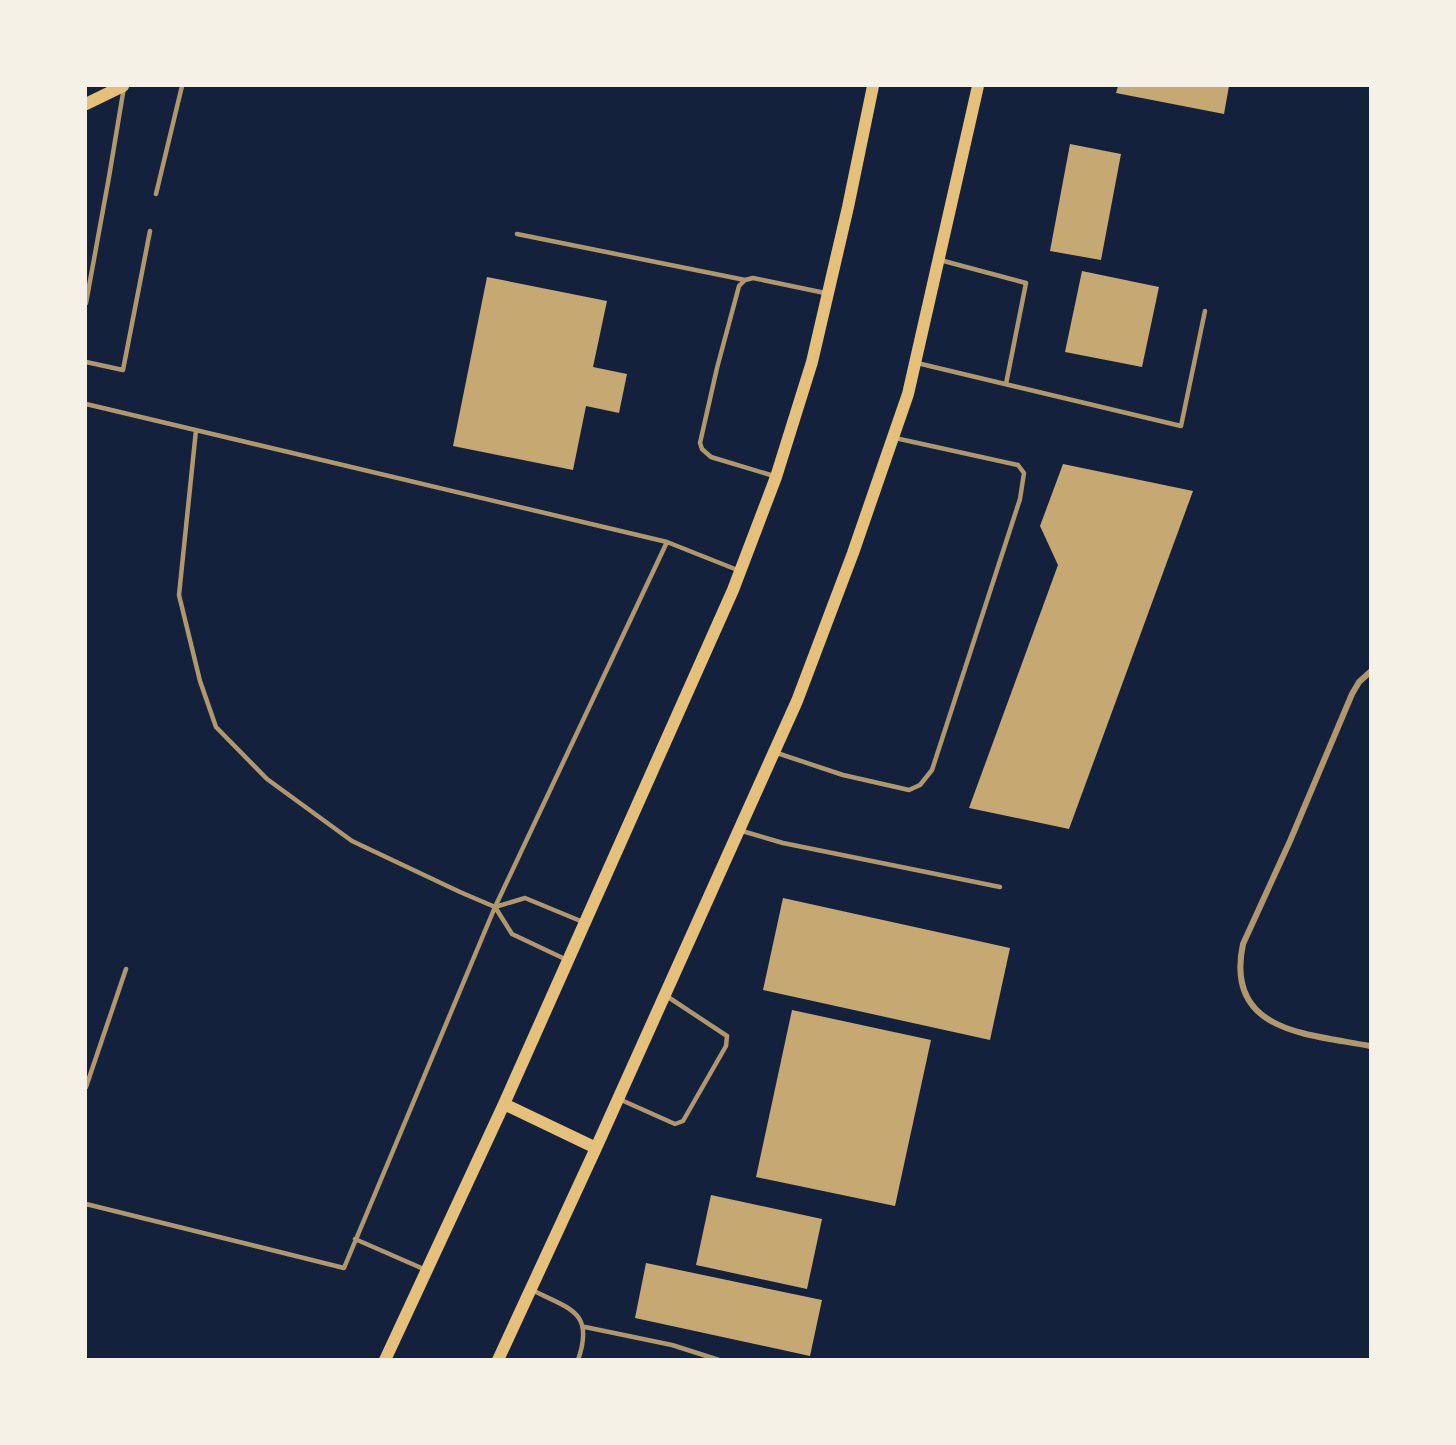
<svg xmlns="http://www.w3.org/2000/svg" width="1456" height="1445" viewBox="0 0 1456 1445" font-family="'DejaVu Sans',sans-serif">
  <style>
    .building { fill: #c6a872 }
    .lines { fill: none; stroke-linecap: round; stroke-linejoin: round }
    .service { stroke: #b1986c; stroke-width: 4.5 }
    .minor { stroke: #b1986c; stroke-width: 6 }
    .secondary { stroke: #e5c07b; stroke-width: 12 }
  </style>
  <rect width="100%" height="100%" fill="#14213d"/>
  <path class="building" d="M1118,86H1229L1224,114L1116,93Z
    M1070,144L1121,154L1101,260L1050,251Z
    M1082,271L1159,287L1142,367L1065,352Z
    M487,277L607,301L593,367L627,374L619,413L586,406L573,470L453,446Z
    M1063,464L1193,491L1069,829L969,808L1058,565L1040,526Z
    M783,898L1010,948L990,1040L763,990Z
    M792,1010L931,1040L895,1206L756,1177Z
    M711,1195L822,1219L807,1289L696,1265Z
    M646,1263L822,1300L810,1356L635,1318Z"/>
  <g class="lines">
    <path class="service" d="M156,194L182,86
      M517,234L745,280
      M940,260L1026,283L1006,384
      M86,303L109,177L124,87
      M86,362L123,370L150,231
      M917,363L1181,426L1205,311
      M86,404L667,542L495,907L344,1268L86,1204
      M196,430L179,595L200,681L216,727L267,779L352,841L460,892L495,907L512,934L567,960
      M774,476L711,457L702,449L700,443L717,368L735,301L739,286L745,280L753,278L825,293
      M667,542L740,571
      M774,752L843,775L909,790L920,785L932,770L1020,499L1024,473L1018,465L895,438
      M742,831L783,843L1000,887
      M495,907L525,898L583,922
      M86,1087L126,969
      M619,1099L675,1124L683,1121L726,1046L727,1036L665,995
      M355,1239L426,1270
      M532,1290C569,1309 595,1311 578,1360
      M585,1327L672,1345L719,1360"/>
    <path class="minor" d="M1370,672L1359,682L1352,694L1290,841L1243,944C1224,1033 1309,1034 1370,1046"/>
    <path class="secondary" d="M86,104L123,86
      M504,1104L596,1148
      M385,1360L504,1104L733,590L776,477L812,362L848,207L873,86
      M498,1360L596,1148L797,701L853,553L908,394L978,86"/>
  </g>
  <rect width="1456" height="1445" fill="none" stroke="#f6f1e7" stroke-width="174"/>
</svg>
